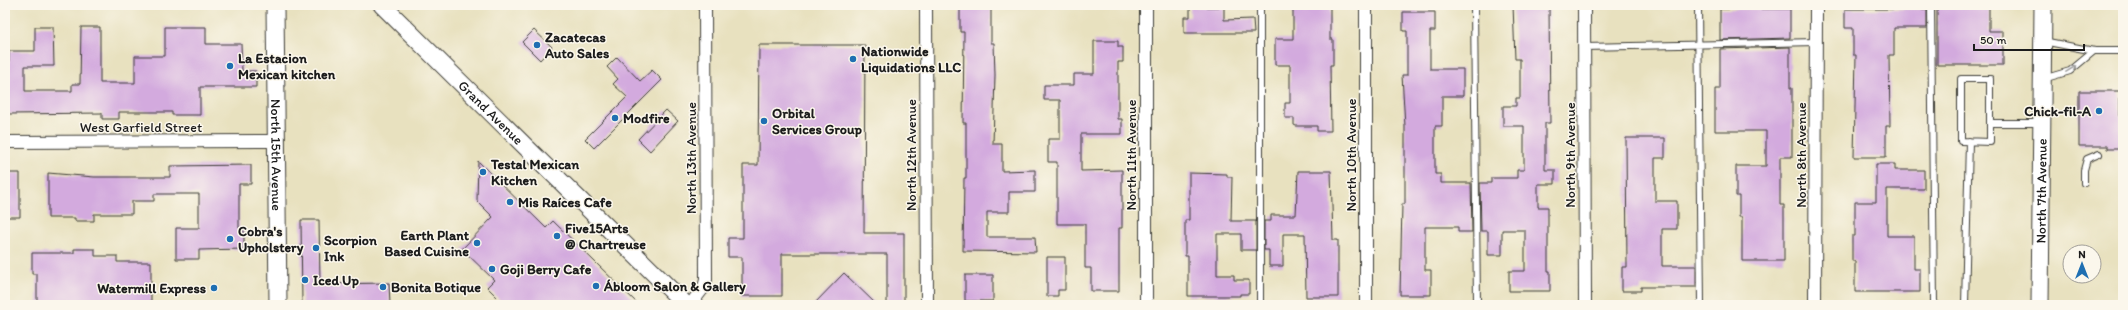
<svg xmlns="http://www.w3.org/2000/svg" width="2128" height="310" viewBox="0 0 2128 310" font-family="Itim,sans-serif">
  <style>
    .building { fill: #d3aade }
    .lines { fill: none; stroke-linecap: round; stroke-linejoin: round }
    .lane-casing { stroke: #3b3a34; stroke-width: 8 }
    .street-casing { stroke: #3b3a34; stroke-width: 14 }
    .secondary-casing { stroke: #3b3a34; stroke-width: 19 }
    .lane { stroke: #fff; stroke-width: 6 }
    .street { stroke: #fff; stroke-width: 12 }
    .secondary { stroke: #fff; stroke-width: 17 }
    .oneway { stroke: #999 }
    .poi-dot { fill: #1f6fb2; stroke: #fbf7ec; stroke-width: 1.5 }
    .labels { text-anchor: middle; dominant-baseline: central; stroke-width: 3; stroke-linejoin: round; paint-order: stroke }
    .poi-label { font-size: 14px; font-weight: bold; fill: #1c1c1c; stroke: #fbf7ec; text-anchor: start }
    .street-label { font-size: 14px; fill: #1c1c1c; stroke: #fbf7ec }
  </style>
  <rect width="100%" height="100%" fill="#fbf7ec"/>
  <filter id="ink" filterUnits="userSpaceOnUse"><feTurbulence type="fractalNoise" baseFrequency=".025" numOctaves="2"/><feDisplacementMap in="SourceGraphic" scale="8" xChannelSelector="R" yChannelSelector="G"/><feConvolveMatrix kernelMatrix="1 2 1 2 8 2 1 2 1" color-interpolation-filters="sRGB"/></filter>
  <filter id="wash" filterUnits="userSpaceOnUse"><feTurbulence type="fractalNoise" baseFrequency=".012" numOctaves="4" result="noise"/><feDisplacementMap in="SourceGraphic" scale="16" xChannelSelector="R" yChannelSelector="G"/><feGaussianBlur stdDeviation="0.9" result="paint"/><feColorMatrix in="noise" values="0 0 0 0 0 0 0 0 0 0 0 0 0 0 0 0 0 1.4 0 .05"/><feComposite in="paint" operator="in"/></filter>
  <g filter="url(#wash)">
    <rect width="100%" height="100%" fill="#e8e1bf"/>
    <g id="blocks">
      <path class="building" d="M1293,5H1330V39H1333V65H1330L1331,131H1317V126H1296L1294,125V118H1285V103H1290V65H1275V39H1293Z
        M1513,5H1549L1550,123H1545V170H1555V184H1538V207H1548V271H1550V291H1509V271H1525V230H1502V255H1488V231H1481L1480,183H1491V178H1517V170H1524V126H1503V106H1516V98H1520V59H1515Z
        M1937,5H1989V31H2003V65H1937Z
        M960,6H991V43H994L995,75L993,144H1002V171L1035,170V192H1009V212H987V237H1035L1036,252L963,251L964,178H966V123H963L964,32H960Z
        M1190,7H1224V20L1253,19L1254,33H1184V17H1190Z
        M1720,9H1790V38L1720,40Z
        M1845,9H1927V28H1894V55H1889L1890,126H1886V157H1854L1856,55H1853V28H1845Z
        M1403,12H1435V31H1430V69H1463V96H1442V126H1435V174H1441V183H1471L1472,232H1458V227H1425V270H1431V295H1400L1402,204H1405V126L1402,75H1407V31H1403Z
        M35,27H53L54,66H25V91H72V84H80L81,27H100V83H135V56H165V27H206V44H241L242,71H256V87H200V115H172V112H119V119H102V113L8,114L9,51H35Z
        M534,30L552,47L540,60L522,42Z
        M1094,41H1118V47H1123V62H1118V119H1122V134H1081V171L1122,170V228H1119V291H1091V268H1085V224H1057V162H1048V139H1060V100H1044V85H1074V74H1094Z
        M759,45H865L864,233H904V305H887V254H782V296H742V257H728V238H743V165H758Z
        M1790,47V88H1792V157H1780V205H1784V261H1742V217H1739V196H1736V166H1766V131H1715V89H1720V49Z
        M617,57L640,81L652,70L662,80L594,148L585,139L627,97L613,84L618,79L607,67Z
        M2079,91H2120V131H2123V149H2107V146H2079Z
        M666,110L678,121L650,151L638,139Z
        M1626,138H1665V158H1655V201H1677V229H1662V266H1696V287H1641V291H1622V267H1627Z
        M478,161L546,228L553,221L639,305H505L487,287L494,280L462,249L493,217L477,201Z
        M1876,164H1895V170H1924V189H1887V236H1914V269H1920V292H1855V261H1852V236H1855V202H1876Z
        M251,165V184H239V228H244V249L199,250V259H176V228H199V194H154V201H132V214H94V221H75V218H48V173L94,177H170V166Z
        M1298,171H1331L1333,240H1338V297H1306L1305,234H1283V266H1269V250H1264V221H1271V215H1296Z
        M5,173H20V217H5Z
        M1189,173L1227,174V177H1232L1231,221H1256V250H1241V234H1217V275H1234V280H1249V294H1240V296H1188V256H1185V220H1189Z
        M301,220H319L320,284L389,283L390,305H302Z
        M74,249H95V256H117V262H151V305H37V274H32V253H74Z
        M1047,257H1065V290H1058V296H1047Z
        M844,273L877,305H813Z
        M965,275H993V301H965Z"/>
    </g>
  </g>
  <g filter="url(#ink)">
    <use href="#blocks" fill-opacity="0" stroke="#3b3a34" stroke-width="1"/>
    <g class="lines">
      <defs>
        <path id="lane" d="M1260,5V305
          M1474,5L1477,305
          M1698,5L1701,305
          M1931,5L1934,305
          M2043,41L2094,51H2123
          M1584,47L1816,42
          M2043,79L2070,71L2094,51
          M1990,123V79H1961V141L1990,142V123H2040
          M2084,183V170L2087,159L2099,154
          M1965,305L1969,141"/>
        <path id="street" d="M926,5L927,305
          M1146,5V305
          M1366,5V305
          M1584,5L1585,305
          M5,142L278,141
          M690,305L704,287L706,280L705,5
          M1815,305L1816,5"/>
        <g id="secondary">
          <path id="s1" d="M275,5L278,305"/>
          <path id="s2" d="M382,5L686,305"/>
          <path id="s3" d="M2040,305L2043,5"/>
        </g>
      </defs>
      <use href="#lane" class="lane-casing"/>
      <use href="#street" class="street-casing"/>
      <use href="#secondary" class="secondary-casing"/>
      <use href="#lane" class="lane"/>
      <use href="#street" class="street"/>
      <use href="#secondary" class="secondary"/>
    </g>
    <defs><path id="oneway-shaft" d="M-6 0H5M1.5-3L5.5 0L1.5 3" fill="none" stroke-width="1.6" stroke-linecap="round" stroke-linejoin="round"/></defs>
    <use class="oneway" href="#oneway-shaft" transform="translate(2071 69) rotate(-31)"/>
  </g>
  <g class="poi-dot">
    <circle cx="537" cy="45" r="4"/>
    <circle cx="853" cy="59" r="4"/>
    <circle cx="230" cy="66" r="4"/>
    <circle cx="2099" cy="111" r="4"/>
    <circle cx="615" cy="118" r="4"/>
    <circle cx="764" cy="121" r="4"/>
    <circle cx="483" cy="172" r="4"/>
    <circle cx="510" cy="202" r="4"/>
    <circle cx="557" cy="236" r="4"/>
    <circle cx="230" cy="239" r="4"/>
    <circle cx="477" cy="243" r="4"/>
    <circle cx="316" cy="248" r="4"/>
    <circle cx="492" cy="269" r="4"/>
    <circle cx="305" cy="280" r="4"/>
    <circle cx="596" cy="286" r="4"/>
    <circle cx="383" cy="287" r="4"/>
    <circle cx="214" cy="288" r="4"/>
  </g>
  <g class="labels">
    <g class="poi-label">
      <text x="545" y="37">Zacatecas<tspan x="545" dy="16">Auto Sales</tspan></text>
      <text x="861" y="51">Nationwide<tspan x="861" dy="16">Liquidations LLC</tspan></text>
      <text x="238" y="58">La Estacion<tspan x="238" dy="16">Mexican kitchen</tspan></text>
      <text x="2091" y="111" text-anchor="end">Chick-fil-A</text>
      <text x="772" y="113">Orbital<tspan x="772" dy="16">Services Group</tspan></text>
      <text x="623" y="118">Modfire</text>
      <text x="491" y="164">Testal Mexican<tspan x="491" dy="16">Kitchen</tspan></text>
      <text x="518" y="202">Mis Raíces Cafe</text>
      <text x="565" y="228">Five15Arts<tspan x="565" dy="16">@ Chartreuse</tspan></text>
      <text x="238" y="231">Cobra's<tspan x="238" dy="16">Upholstery</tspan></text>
      <text x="469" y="235" text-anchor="end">Earth Plant<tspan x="469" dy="16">Based Cuisine</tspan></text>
      <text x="324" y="240">Scorpion<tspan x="324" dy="16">Ink</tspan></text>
      <text x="500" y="269">Goji Berry Cafe</text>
      <text x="313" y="280">Iced Up</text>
      <text x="604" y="286">Ábloom Salon &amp; Gallery</text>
      <text x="391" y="287">Bonita Botique</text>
      <text x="206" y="288" text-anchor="end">Watermill Express</text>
    </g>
    <g class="street-label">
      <text stroke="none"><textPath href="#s2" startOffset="153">Grand Avenue</textPath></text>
      <text x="141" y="127">West Garfield Street</text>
      <text stroke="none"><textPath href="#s1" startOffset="150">North 15th Avenue</textPath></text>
      <text transform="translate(911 155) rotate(-90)">North 12th Avenue</text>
      <text transform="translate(1131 155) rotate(-90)">North 11th Avenue</text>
      <text transform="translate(1351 155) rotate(-90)">North 10th Avenue</text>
      <text transform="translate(1570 155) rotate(-90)">North 9th Avenue</text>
      <text transform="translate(1801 155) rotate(-90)">North 8th Avenue</text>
      <text transform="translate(691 158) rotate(-90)">North 13th Avenue</text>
      <text stroke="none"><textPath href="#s3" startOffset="114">North 7th Avenue</textPath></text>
    </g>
  </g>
  <rect width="2128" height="310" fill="none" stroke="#fbf7ec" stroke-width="20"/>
  <g transform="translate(2082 264)"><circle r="19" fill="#fbf7ec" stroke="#a29f99"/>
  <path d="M0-3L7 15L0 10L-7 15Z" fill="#1f6fb2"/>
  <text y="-6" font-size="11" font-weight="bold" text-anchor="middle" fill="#1c1c1c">N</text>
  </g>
  <path d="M1974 44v6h110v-6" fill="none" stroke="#1c1c1c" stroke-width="2"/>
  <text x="1980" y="44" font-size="12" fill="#1c1c1c" stroke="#fbf7ec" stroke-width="3" paint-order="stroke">50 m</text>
</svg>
